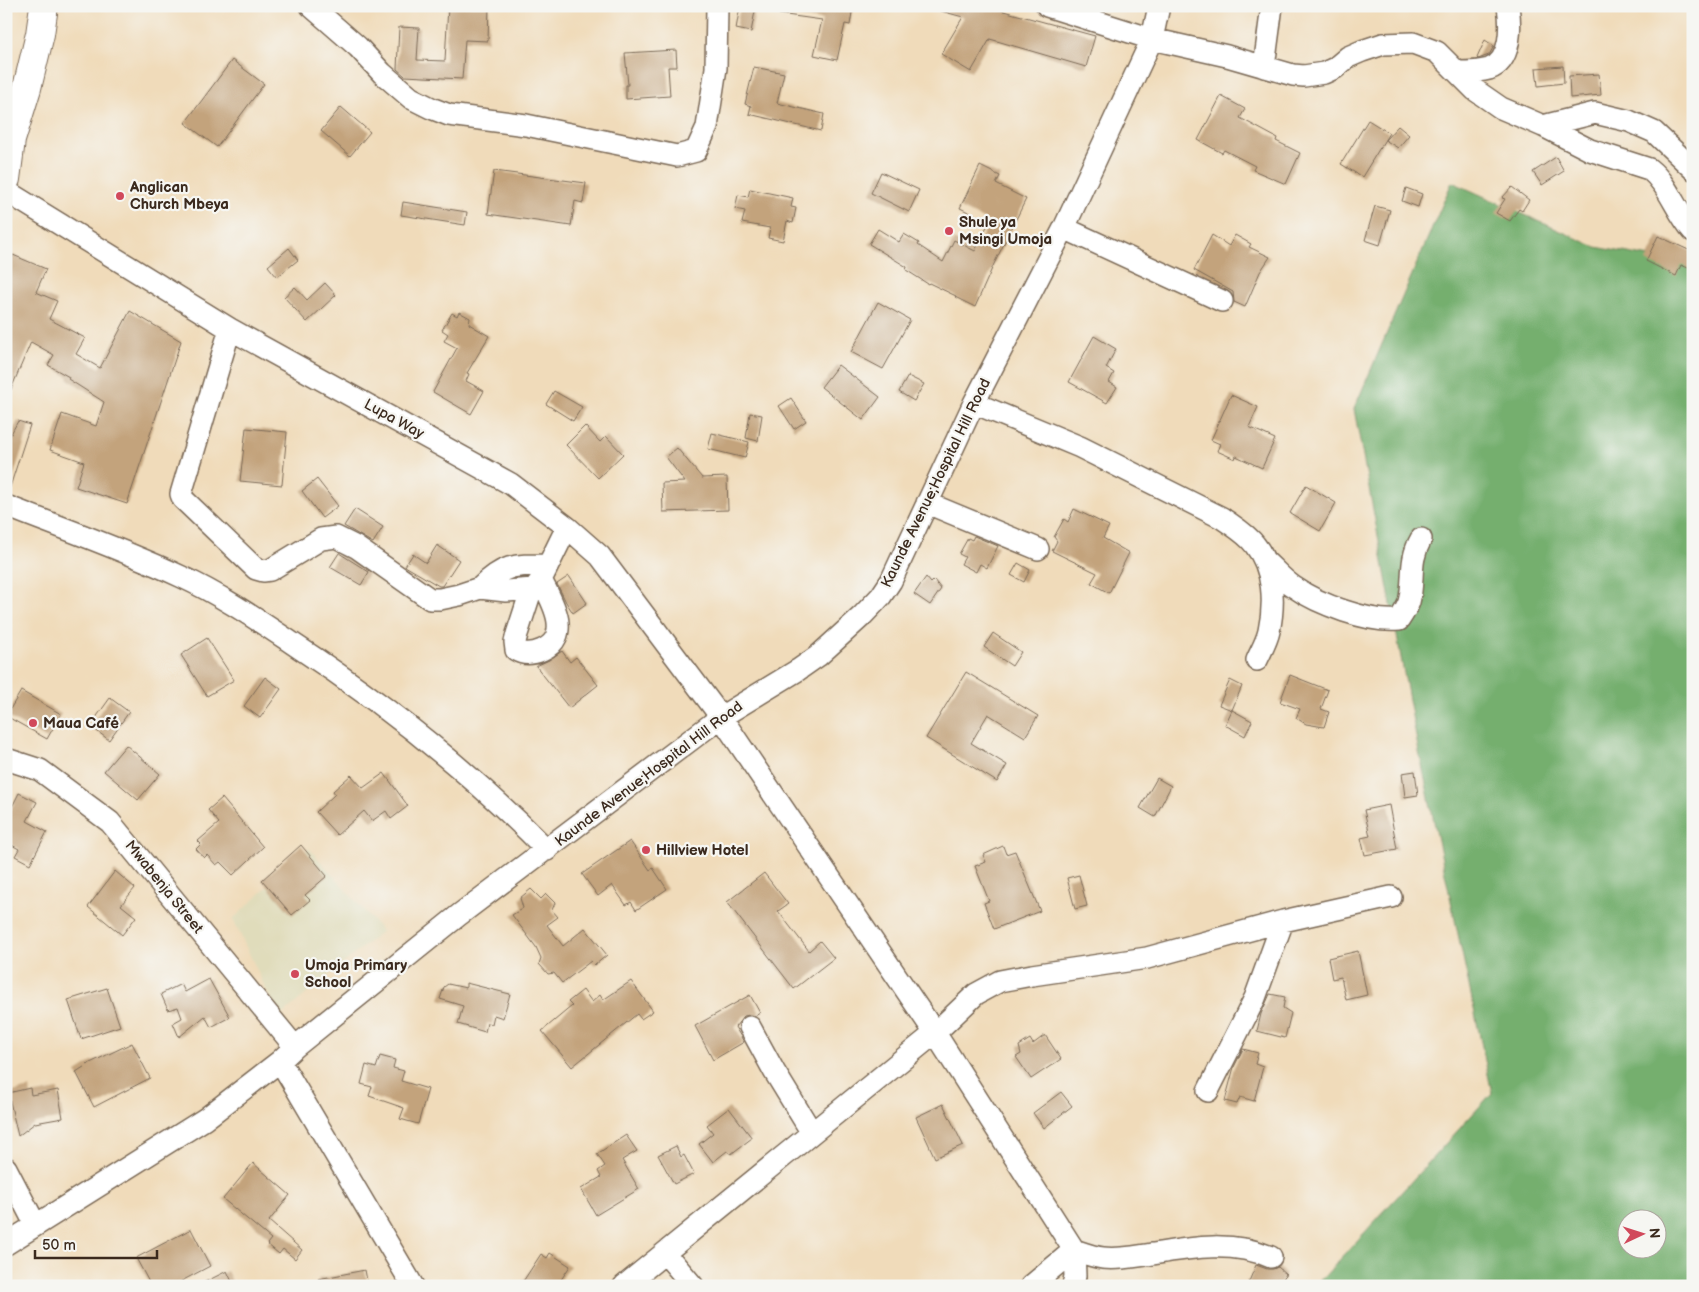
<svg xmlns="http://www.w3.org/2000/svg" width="1699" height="1292" viewBox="0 0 1699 1292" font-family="'Balsamiq Sans',sans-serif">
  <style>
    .built { fill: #e0dcbb }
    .forest { fill: #74af6e; stroke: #586c46; fill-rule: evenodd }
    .building { fill: #c3a37b }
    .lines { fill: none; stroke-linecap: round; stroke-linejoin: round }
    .minor-casing { stroke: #7a6855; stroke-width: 24 }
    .major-casing { stroke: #7a6855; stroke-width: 30 }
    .minor { stroke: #fff; stroke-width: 21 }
    .major { stroke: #fff; stroke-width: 28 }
    .poi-dot { fill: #d1495b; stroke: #f6f6f2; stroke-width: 2 }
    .labels { text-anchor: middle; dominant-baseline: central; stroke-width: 4.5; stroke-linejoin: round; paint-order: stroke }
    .poi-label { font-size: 15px; font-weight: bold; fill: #3b2a1e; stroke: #f6f6f2; text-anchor: start }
    .street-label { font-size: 15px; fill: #3b2a1e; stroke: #f6f6f2 }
  </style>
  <rect width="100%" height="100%" fill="#f6f6f2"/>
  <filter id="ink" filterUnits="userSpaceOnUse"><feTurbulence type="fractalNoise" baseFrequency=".02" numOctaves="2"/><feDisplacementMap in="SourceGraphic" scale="10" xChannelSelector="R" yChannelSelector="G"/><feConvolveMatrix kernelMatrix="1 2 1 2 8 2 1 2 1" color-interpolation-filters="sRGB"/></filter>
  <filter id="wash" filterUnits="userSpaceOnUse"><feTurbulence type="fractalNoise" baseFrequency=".0096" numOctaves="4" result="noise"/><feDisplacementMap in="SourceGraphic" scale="20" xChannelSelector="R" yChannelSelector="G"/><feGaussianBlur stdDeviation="1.12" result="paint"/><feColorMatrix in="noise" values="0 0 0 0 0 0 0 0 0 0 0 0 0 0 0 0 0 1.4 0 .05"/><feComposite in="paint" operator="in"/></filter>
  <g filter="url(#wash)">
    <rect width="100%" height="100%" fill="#f0dbba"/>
    <path class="built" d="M309,848L382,931L279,1017L233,919Z"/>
    <path class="forest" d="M1452,182L1596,247L1693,265V1286H1312L1324,1277L1492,1093L1417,742L1354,409ZM1626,1220H1656V1250H1626Z"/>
    <g id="blocks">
      <path class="building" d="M448,6H489L488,41L465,40L462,79L405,76L397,69L399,27L419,28L417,60L445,61Z
        M740,6H756L751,32L736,29Z
        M779,6H853L850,25L845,24L837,60L814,55L822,20L779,14Z
        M941,6H985L1095,36L1086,67L990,39L971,72L941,54L963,17L941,11Z
        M1485,40L1494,46L1489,55L1478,59L1477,58Z
        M676,50L677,67H668L670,96L626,99V85H628L625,53Z
        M232,60L264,84L217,147L185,123Z
        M1563,66L1564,83L1538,86L1536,68Z
        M754,67L784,73L777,103L824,114L821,131L749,114L751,106L745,104Z
        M1599,74L1601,95L1570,98L1569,76Z
        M1221,96L1245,109L1240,118L1277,138L1276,141L1300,153L1286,184L1253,170L1255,166L1224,150L1222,153L1198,140Z
        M341,107L370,132L350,156L321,131Z
        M1368,120L1389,133L1362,177L1341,164Z
        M1398,126L1409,135L1398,148L1385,140Z
        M1556,157L1564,171L1542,185L1533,172Z
        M980,166L1000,176L996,184L1026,199L994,264L975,307L955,297L956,296L929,283L928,284L906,270L907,267L869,244L878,229L899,242L904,234L919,243L918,245L943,262L954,240L975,251L989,222L960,208Z
        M494,171L586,183L583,203L575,201L571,226L488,214Z
        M881,172L919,190L909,212L871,193Z
        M1512,187L1529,200L1522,211L1519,209L1510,221L1496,213L1505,199L1502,198Z
        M1406,188L1422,194L1418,207L1402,201Z
        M750,189L793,198L791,207L796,208L793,223L787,221L783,241L768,238L770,228L742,223L745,211L735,209L738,195L748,197Z
        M403,202L467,212L465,225L401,215Z
        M1375,206L1390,210L1380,245L1365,240Z
        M1212,235L1229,246L1235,235L1251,244L1249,247L1270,257L1260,272L1245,307L1234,302L1233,292L1194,270Z
        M1658,236L1693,252V270L1681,265L1676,276L1646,261Z
        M289,248L298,260L277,277L268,266Z
        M13,255L46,269L36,292L57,301L49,319L85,338L76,354L100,368L130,311L181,341L127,504L76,487L84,462L50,450L62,414L96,426L104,402L68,379L69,377L48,365L54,355L31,342L6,401V271Z
        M325,283L336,295L307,322L284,297L295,287L307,300Z
        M878,302L910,320L883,369L851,352Z
        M459,312L470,318L469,324L489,336L467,373L469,374L466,381L484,391L471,414L433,392L457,348L444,341L448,334L442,330L452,313L457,316Z
        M1094,336L1116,349L1106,368L1114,373L1109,382L1117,387L1107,403L1069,382Z
        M838,365L880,397L863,420L821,387Z
        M908,376L924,384L914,401L899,392Z
        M554,391L582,407L573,421L546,404Z
        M1231,395L1258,407L1249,427L1275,439L1262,468L1236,456L1235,459L1217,451L1220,444L1211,440Z
        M791,398L806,421L794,429L779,406Z
        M750,413L762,415L758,441L746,438Z
        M18,421L30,425L9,490H6V443Z
        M585,426L600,442L606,436L623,454L598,478L566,445Z
        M246,428L287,432L282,485L240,481Z
        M712,433L749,442L745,458L708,449Z
        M677,448L702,478L727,477L728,510L663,512L662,483L685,482L666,457Z
        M317,479L338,506L322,518L302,491Z
        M1306,485L1336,503L1320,531L1290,513Z
        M355,509L383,527L373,543L344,526Z
        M1074,509L1109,526L1103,538L1129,553L1109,593L1091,583L1097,573L1052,551L1057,541L1054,537L1064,519L1068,522Z
        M974,536L998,546L987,568L980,564L976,572L961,564L965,557L959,554L968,538L972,540Z
        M437,545L459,560L442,586H439L405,566L413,554L426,563Z
        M339,553L369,572L361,585L330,567Z
        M1018,563L1030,570L1024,582L1011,575Z
        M569,576L587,603L573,613L566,602L557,584Z
        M926,577L931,583L934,580L941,589L930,605L914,594Z
        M993,633L1021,652L1012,666L984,647Z
        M207,638L234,680L207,696L181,655Z
        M562,651L570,662L576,657L598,685L569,708L536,666L549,660Z
        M966,672L1038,716L1025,737L988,714L971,743L1007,765L997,782L926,738Z
        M1290,675L1328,690L1321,709L1329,712L1324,727L1306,724L1296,718L1300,709L1280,702Z
        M265,677L281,689L260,718L244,706Z
        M1230,680L1242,686L1232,710L1219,705Z
        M21,691L61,714L47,739L6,716Z
        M110,698L129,712L109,740L90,726Z
        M1232,710L1252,721L1245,736L1225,725Z
        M126,745L160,774L138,800L104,771Z
        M1415,771L1418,795L1405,797L1402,773Z
        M384,773L408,806L391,819L386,811L372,821L364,811L337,835L316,812L335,794L333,791L351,775L363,788Z
        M1157,778L1171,786L1155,817L1140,808Z
        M19,793L37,802L27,821L47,832L30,864L15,856L19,849L6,842V809L10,811Z
        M222,798L263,847L233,875L220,862L216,865L207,855L204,858L196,849L201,844L198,841L219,823L208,810Z
        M1389,805L1397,849L1365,855L1361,838L1370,836L1364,810Z
        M630,841L650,870L653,868L667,889L636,910L631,902L626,905L612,885L598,896L582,874Z
        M301,845L327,876L305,895L310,900L292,915L262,880Z
        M1003,846L1006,854L1015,851L1040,911L994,929L984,903L989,901L975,866L986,862L983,855Z
        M115,871L135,888L121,905L136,917L122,935L88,907Z
        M764,873L788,904L778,911L809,951L820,941L834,958L794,989L727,902Z
        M1079,875L1087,906L1075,909L1067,878Z
        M531,889L541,899L546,894L555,903L552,910L558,917L547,925L563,946L585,928L607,955L595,965L591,961L562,983L554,973L548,974L539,964L541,958L536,947L512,915L523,908L520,898Z
        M1358,951L1367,995L1346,1000L1341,977L1332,979L1328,958Z
        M209,979L230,1017L211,1027L205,1016L179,1037L173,1023L182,1018L178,1007L168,1010L161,994L181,984L185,992Z
        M631,981L653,1011L641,1019L637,1014L572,1067L542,1031L572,1006L568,1002L583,990L592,1002L600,995L603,1000Z
        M466,983L510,994L503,1018L494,1015L492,1024L487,1023L485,1032L458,1024L463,1006L440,999L444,987L448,984L466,988Z
        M107,988L120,1026L81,1039L68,1000Z
        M1270,994L1285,997L1283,1008L1291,1013L1285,1038L1257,1031L1261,1014Z
        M750,995L760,1013L755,1016L750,1015L744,1016L735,1027L744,1042L713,1060L695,1026Z
        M1045,1035L1061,1059L1031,1079L1016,1057L1021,1054L1019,1046L1030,1039L1033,1044Z
        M132,1043L150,1078L94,1107L76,1072L90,1063Z
        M1243,1049L1258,1053L1255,1064L1263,1067L1254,1101L1240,1097L1237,1104L1225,1101L1234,1067Z
        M380,1056L395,1060L393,1068L404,1071L401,1081L428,1089L418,1124L400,1119L404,1108L369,1096L372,1087L361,1084L366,1065L376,1068Z
        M30,1088L31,1095L58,1090L63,1118L35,1123L18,1136L8,1093Z
        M1061,1092L1072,1106L1044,1128L1033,1113Z
        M943,1104L963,1145L935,1158L916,1117Z
        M729,1108L752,1138L731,1154L727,1151L713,1162L699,1144L713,1133L707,1125Z
        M626,1135L637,1151L622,1160L639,1189L596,1215L581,1189L601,1177L598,1171L605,1166L597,1154Z
        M676,1146L681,1157L684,1155L694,1174L674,1184L658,1155Z
        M253,1163L290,1195L269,1221L302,1250L295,1259L283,1249L279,1254L267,1244L271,1239L223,1199Z
        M191,1229L210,1266L172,1286H151L136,1258Z
        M550,1253L570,1266L557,1286H520L541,1254L547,1258Z
        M1256,1265L1267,1269H1273L1278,1267L1286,1274L1279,1286H1247Z
        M365,1270L368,1286H318V1279Z
        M227,1271L234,1286H197Z"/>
    </g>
  </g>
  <g filter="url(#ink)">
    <use href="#blocks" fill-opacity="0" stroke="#7a6855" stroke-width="1"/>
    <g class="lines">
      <defs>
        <path id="minor" d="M311,6L358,47L382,73L411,98L431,108L449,115L526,125L677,156L696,151L707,127L716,68L717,6
          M1047,6L1152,39L1227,56L1293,75L1304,76L1324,73L1335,68L1348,57L1362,51L1383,44L1413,43L1437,52L1475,90L1501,108L1543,126L1590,150L1649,169C1669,185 1676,212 1693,231
          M1264,67L1272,6
          M1457,72C1467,72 1479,72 1489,69C1512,61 1511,26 1508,6
          M1543,126L1595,113L1629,121L1654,132L1693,169
          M6,191L230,329L511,484L567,527L600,556L721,717L935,1033L1074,1250L1075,1276L1073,1286
          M1064,228L1222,301
          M230,329L181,494L183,499L256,569L263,571L270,570L321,539L336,537L356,547L430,599H440L459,595L480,588L506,591L534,589
          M974,403L1080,447L1222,518C1233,526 1247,534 1255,545C1274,569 1275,603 1269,631C1267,641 1261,651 1257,660
          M927,503L1038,549
          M6,506C65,529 125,550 182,577C221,595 256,619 292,643C384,703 470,772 547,850
          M1265,561C1274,569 1283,580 1294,587C1318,604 1369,623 1399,620C1403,614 1407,608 1409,602C1415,579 1408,562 1421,539
          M541,580C552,601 573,636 542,650C533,654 524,655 516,650L515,642L517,634L530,594L541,580L567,527
          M480,588C504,564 515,565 548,565
          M6,759L40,770L110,822L295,1047
          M750,1027L774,1071L812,1133
          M280,1061L413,1286
          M1208,1091L1255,998L1283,921
          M6,1168L35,1224
          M6,1244L205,1119L280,1061L295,1047L459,915L721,717L798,670L818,656L862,616L881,596L891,581L974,403L1064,228L1152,39L1159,6
          M665,1253L693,1286
          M624,1286L935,1033L976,994L1000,981L1032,975L1147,958L1283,921L1391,897
          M1031,1286L1074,1250C1083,1253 1093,1257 1103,1258C1120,1260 1137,1256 1153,1254C1194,1247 1233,1241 1271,1257"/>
        <path id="major" d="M6,179L11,140L27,88L40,34L44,6"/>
      </defs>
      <use href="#minor" class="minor-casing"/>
      <use href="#major" class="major-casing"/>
      <use href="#minor" class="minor"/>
      <use href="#major" class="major"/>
    </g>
  </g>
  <g class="poi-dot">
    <circle cx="120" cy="196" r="5"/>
    <circle cx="949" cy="231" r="5"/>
    <circle cx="33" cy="723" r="5"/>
    <circle cx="646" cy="850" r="5"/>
    <circle cx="295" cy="974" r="5"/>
  </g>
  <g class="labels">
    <g class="poi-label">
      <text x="130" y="187">Anglican<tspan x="130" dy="17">Church Mbeya</tspan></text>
      <text x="959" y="222">Shule ya<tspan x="959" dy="17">Msingi Umoja</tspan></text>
      <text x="43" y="723">Maua Café</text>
      <text x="656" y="850">Hillview Hotel</text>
      <text x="305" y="965">Umoja Primary<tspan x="305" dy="17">School</tspan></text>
    </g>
    <g class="street-label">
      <text transform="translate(394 419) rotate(29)">Lupa Way</text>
      <text transform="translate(936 483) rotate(-64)">Kaunde Avenue;Hospital Hill Road</text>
      <text transform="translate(649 774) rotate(-37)">Kaunde Avenue;Hospital Hill Road</text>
      <text transform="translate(164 887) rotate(51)">Mwabenja Street</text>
    </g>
  </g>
  <rect width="1699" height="1292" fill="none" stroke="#f6f6f2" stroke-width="25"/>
  <g transform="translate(1642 1234) rotate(86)"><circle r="24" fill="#f6f6f2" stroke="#aba49d"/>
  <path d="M0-4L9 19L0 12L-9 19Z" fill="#d1495b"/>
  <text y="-8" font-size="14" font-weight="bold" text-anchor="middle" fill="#3b2a1e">N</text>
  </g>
  <path d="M35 1250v8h122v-8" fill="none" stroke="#3b2a1e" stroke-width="2.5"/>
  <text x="42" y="1250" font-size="15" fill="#3b2a1e" stroke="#f6f6f2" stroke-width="4" paint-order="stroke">50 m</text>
</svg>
